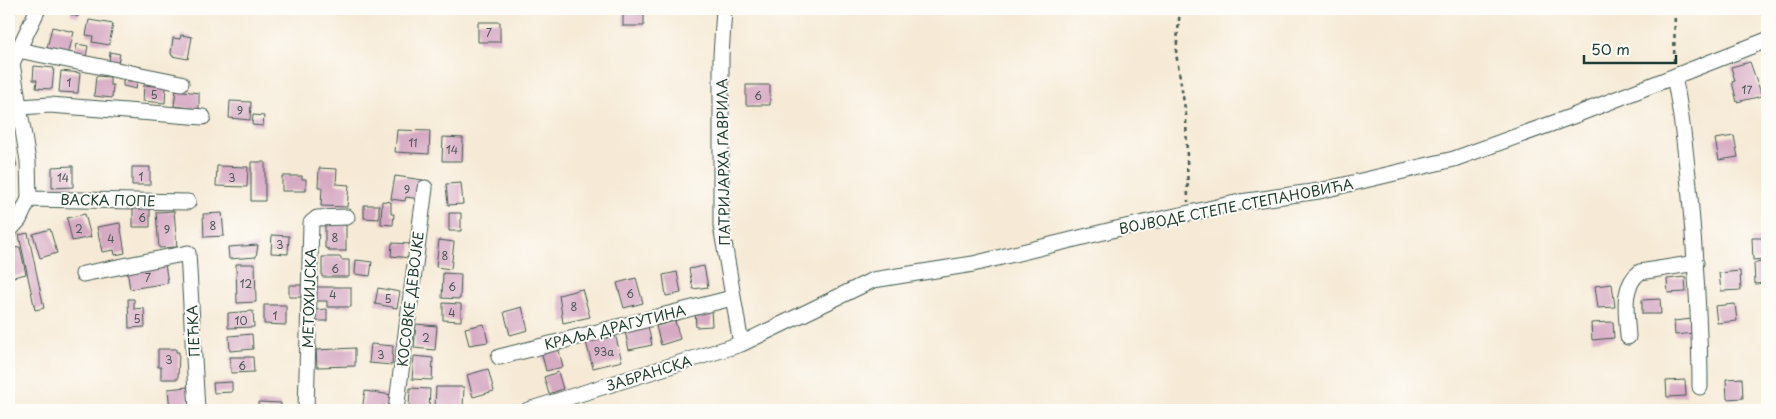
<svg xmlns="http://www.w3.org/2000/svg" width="1776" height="419" viewBox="0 0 1776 419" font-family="'Playpen Sans',sans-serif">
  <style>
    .building { fill: #d7aac4 }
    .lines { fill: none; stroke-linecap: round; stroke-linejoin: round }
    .minor-casing { stroke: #3f574c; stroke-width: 17 }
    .path { stroke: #3f574c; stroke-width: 2.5; stroke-dasharray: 4 4; stroke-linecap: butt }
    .minor { stroke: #fff; stroke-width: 15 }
    .labels { text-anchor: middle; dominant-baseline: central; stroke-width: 4; stroke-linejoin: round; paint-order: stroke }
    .number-label { font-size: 11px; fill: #4d5858 }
    .street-label { font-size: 14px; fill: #1f3d34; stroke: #fdfcf7 }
  </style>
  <rect width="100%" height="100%" fill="#fdfcf7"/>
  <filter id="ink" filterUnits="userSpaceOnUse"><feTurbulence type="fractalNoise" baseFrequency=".02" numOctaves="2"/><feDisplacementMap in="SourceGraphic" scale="10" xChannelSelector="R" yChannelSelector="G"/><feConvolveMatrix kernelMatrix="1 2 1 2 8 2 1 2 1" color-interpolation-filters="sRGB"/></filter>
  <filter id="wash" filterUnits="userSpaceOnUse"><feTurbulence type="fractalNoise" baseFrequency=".0096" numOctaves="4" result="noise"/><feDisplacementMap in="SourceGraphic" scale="20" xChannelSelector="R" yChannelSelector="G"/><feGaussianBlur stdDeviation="1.12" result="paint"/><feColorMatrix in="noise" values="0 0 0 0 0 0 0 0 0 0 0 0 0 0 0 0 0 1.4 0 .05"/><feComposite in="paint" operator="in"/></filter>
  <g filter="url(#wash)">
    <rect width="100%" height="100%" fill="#f6ead6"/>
    <g id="blocks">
      <path class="building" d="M72,9H80L78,17L70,14Z
        M623,9H644V26H623Z
        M679,9H701V11L680,13Z
        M89,20L113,24L109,45L92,42L93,36L86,35Z
        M478,22H500V42H478Z
        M52,27L74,32L68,55L47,48Z
        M181,35L192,37L188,59L172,56L171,53L173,38L180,39Z
        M77,44L88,46L86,57L75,54Z
        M110,52L120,54L118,63L109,61Z
        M1750,62L1762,96L1737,102L1732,82L1735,81L1731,67Z
        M34,66L54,68L52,89L36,88L37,80H33Z
        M61,71L80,73L78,93L59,92Z
        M96,76L110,77V85H113L112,98L94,96Z
        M123,80L137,82L136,89L123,86Z
        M144,85L166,87L165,103L143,101Z
        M746,85H770V105H746Z
        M176,90L199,93V109L174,106Z
        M230,101L251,102L250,120L229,118Z
        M253,115L264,116L263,126L252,125Z
        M397,130L430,131L429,154L395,152Z
        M1734,136L1738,157L1719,160L1715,139Z
        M443,137L463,138L462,161H442Z
        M13,149L17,167L9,169V150Z
        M251,162H265V201H251Z
        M73,166V187L52,188V167Z
        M217,166L248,167L247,187L216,186Z
        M132,167H150V185H132Z
        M319,168L337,169L336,184L349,185L347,207L321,206L322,187H318Z
        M282,176H302V179H306V191H282Z
        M395,176L423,180L420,199L406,197L405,201L391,199Z
        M461,183L463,204L448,205L446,184Z
        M382,201L391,202V214H394L393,225L381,224Z
        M364,205H379V219L364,218Z
        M150,207V227H133V208Z
        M174,211L177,247L159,248L156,212Z
        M222,213L224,236L204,237L203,214Z
        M449,213H461V231H449Z
        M85,214L91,237L72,241L67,218Z
        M120,223L125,253L115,255L114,250L102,252L97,227Z
        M325,224L346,225V251H329V249L325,248Z
        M50,229L57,253L40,258L33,234Z
        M28,233L44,308L35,310L19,235Z
        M272,235L289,236L288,254L271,253Z
        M1752,238H1767V259L1753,260Z
        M439,240L454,242L451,269L436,267Z
        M392,243L411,244L410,258L391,256Z
        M258,245L256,257L229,259L228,247Z
        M20,247L26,274L9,278V249Z
        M322,257H341V260H349V277H322Z
        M356,260L372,262L370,276L355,274Z
        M1767,262V283L1755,284L1754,263Z
        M165,264L168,283L130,289L127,270Z
        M236,264H255L256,302L237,303Z
        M704,266L708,287L693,289L689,269Z
        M1740,271L1741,290L1721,291L1719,273Z
        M677,272L681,293L666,296L663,275Z
        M443,273L461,274L460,299L442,298Z
        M1685,277L1686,292L1668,293L1667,279Z
        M636,278L643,303L624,308L617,283Z
        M1612,284L1615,307L1598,308L1595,286Z
        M289,285H305V297H289Z
        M315,287H351V307H327V301H315Z
        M378,288L400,292L397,308L375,304Z
        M582,289L590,317L563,323L559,295Z
        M128,299H134V309L144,308L145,327L129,328Z
        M1660,299L1661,314H1642V300Z
        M443,303L461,304V321L443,320Z
        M1735,304L1737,321L1717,323L1715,306Z
        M264,305H286V325L264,324Z
        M522,307L528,330L510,335L504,312Z
        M711,308L712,326L696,327L695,310Z
        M327,309V321H315V310Z
        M253,311L254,327L228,328V313Z
        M1692,319L1694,333L1675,335L1674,321Z
        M675,321L680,339L661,345L656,326Z
        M1613,322L1614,338L1592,340L1591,323Z
        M416,324L437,326L435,350L414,348Z
        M484,324L488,342L469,345L465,328Z
        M648,326L652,345L629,350L625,331Z
        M252,334L253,349L230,351L229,336Z
        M615,334L622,361L593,368L586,342Z
        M371,344L393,346L392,365L369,363Z
        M558,347L563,367L546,371L541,351Z
        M355,348V366L317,367L316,350Z
        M158,349H176V352H179L178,379H161V367H158Z
        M414,356L433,358L432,380L412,379Z
        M230,357H253L254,372L231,373Z
        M488,369L494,391L473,397L467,375Z
        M558,372L563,389L549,394L544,377Z
        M1742,378L1743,398L1727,399L1726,379Z
        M1685,380L1686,396L1667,397L1666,381Z
        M232,382V392L214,393L213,383Z
        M188,387L190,408L170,410L168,389Z
        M436,387H464L463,408H435Z
        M410,388L430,389L429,409L409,408Z
        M365,391L392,395L391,407L383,406V410H362Z
        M258,402L281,403V410H258Z"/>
    </g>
  </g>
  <g filter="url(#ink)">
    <use href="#blocks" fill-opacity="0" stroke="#3f574c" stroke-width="1"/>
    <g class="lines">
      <defs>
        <path id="minor" d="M724,9L721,56V225L741,344
          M18,50L181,83
          M1674,77C1682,113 1685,149 1689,186C1695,253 1700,319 1700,387
          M21,107L50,105L203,117
          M29,199L188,202
          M9,231L19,220L29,199L28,161L12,63L38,9
          M83,274L188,253L197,410
          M1628,337C1627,315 1620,287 1640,272L1696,263
          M499,357L732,298
          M306,410L311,223L317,218L347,217
          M396,410L425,188
          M528,410L741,344L873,280L973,264L1116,229L1240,202L1319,191L1454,159L1573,116L1767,40"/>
      </defs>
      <use href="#minor" class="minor-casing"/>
      <path class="path" d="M1180,9L1176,53L1186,115L1188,202
        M1674,62L1675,9"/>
      <use href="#minor" class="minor"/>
    </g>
  </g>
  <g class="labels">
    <g class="number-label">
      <text x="489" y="32">7</text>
      <text x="69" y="82">1</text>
      <text x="1747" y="89">17</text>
      <text x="154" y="94">5</text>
      <text x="758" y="95">6</text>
      <text x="240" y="110">9</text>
      <text x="413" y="142">11</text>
      <text x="452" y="149">14</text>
      <text x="141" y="176">1</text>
      <text x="63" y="177">14</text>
      <text x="232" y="177">3</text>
      <text x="407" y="189">9</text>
      <text x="142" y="217">6</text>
      <text x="213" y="225">8</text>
      <text x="79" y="228">2</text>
      <text x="167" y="229">9</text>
      <text x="335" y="237">8</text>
      <text x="111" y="238">4</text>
      <text x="280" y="244">3</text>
      <text x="445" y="255">8</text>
      <text x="335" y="268">6</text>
      <text x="148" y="277">7</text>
      <text x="246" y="283">12</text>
      <text x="452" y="286">6</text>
      <text x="630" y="293">6</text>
      <text x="333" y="294">4</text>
      <text x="388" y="298">5</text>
      <text x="574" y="306">8</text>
      <text x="452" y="312">4</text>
      <text x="275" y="315">1</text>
      <text x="137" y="318">5</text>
      <text x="241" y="320">10</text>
      <text x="426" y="337">2</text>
      <text x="604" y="351">93a</text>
      <text x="381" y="354">3</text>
      <text x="169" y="359">3</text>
      <text x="242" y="365">6</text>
    </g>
    <g class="street-label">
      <text transform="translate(723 162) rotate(-91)">ПАТРИЈАРХА ГАВРИЛА</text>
      <text transform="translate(108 200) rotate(1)">ВАСКА ПОПЕ</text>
      <text transform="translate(1236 206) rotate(-11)">ВОЈВОДЕ СТЕПЕ СТЕПАНОВИЋА</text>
      <text transform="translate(309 298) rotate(-88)">МЕТОХИЈСКА</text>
      <text transform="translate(410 299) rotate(-83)">КОСОВКЕ ДЕВОЈКЕ</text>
      <text transform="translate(615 327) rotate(-14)">КРАЉА ДРАГУТИНА</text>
      <text transform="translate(193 331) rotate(-93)">ПЕЋКА</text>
      <text transform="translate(649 373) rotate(-17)">ЗАБРАНСКА</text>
    </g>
  </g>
  <rect width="1776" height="419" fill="none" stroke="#fdfcf7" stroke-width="30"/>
  <path d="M1584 55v8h92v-8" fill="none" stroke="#1f3d34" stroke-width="2.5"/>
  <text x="1591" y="55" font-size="15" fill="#1f3d34" stroke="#fdfcf7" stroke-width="4" paint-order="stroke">50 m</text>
</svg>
